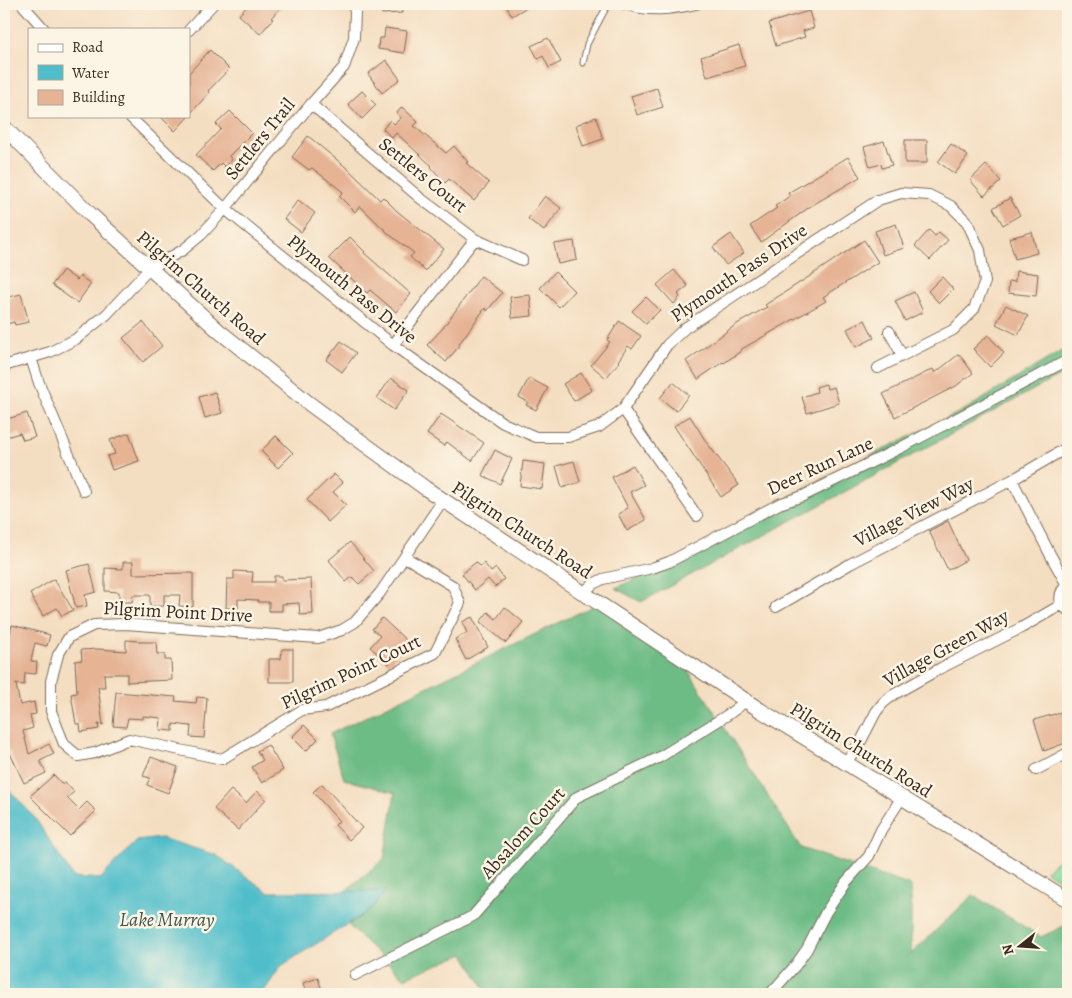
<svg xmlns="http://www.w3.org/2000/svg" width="1072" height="998" viewBox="0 0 1072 998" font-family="Alegreya,serif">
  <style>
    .green { fill: #87dc9f; stroke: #61835e }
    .forest { fill: #6dbc86; stroke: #547352 }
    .water { fill: #50beca; stroke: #467474 }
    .building { fill: #e6b495 }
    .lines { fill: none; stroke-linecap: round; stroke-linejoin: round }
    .lane-casing { stroke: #7c6957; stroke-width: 7 }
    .street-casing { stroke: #7c6957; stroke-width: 12 }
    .secondary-casing { stroke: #7c6957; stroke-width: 16 }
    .lane { stroke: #fff; stroke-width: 5 }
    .street { stroke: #fff; stroke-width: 10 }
    .secondary { stroke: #fff; stroke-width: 14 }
    .labels { text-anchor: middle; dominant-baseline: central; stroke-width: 5; stroke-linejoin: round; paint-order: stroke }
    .street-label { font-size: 19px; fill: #3b2a1e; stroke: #fcf5e5 }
    .water-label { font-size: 20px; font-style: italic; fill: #415652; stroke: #fcf5e5 }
  </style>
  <rect width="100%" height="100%" fill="#fcf5e5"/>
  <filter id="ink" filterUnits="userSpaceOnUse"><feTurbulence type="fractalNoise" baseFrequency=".02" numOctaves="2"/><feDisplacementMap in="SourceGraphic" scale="10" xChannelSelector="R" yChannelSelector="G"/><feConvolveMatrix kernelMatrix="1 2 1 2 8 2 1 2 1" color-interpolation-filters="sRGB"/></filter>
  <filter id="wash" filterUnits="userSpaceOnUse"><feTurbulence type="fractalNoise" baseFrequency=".0096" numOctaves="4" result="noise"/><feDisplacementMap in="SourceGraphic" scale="20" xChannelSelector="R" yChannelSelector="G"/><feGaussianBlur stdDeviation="1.12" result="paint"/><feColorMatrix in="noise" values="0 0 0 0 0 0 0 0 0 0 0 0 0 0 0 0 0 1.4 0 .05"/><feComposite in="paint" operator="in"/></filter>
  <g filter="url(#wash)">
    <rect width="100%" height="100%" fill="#f4dec1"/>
    <path class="green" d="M1068,851V886L1046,871Z"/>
    <path class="forest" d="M1068,347V371L641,602L615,588L710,547L807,487L968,408Z
      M599,603L679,656L801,848L911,886V954L973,895L1041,937L1068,924V994H488L464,954L404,978L348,925L370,910L385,891L344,892L384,859L395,793L344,779L330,734Z"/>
    <path class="water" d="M4,789L9,790L35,818L73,877L100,879L137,841L161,838L216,855L268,892L386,891L370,910L281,966L262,994H4Z"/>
    <g id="blocks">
      <path class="building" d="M249,4H284L271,18L273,19L260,34L239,15Z
        M382,4H401L402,13L382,14Z
        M505,4H532L512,16Z
        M809,11L814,28L803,31L805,37L776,46L769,23Z
        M385,28L407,31L404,53L378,49L379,38H384Z
        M548,38L561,62L549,68L543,56L538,59L531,46Z
        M739,45L745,66L707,77L701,57Z
        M210,50L229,69L208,91L210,92L189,115V73Z
        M386,60L400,79L382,93L368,74Z
        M657,88L663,107L637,115L631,96Z
        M362,91L376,105L362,119L348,104Z
        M402,107L418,122L414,126L446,153L454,146L468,162L466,163L489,183L474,201L449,179L445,183L431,167L432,166L396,133L392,138L383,129L390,120L394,124L401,118L397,113Z
        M230,111L252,133L229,156L232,160L225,167L221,163L213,171L196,155L221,129L216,124Z
        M160,116H189L175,131Z
        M596,117L603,139L583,146L576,125Z
        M308,136L348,169L380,200L383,197L397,211L444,249L425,271L410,257L414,253L390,235L360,206L355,212L339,196L343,192L312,168L309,170L292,157Z
        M905,140H927V163H905Z
        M884,141L892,165L882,168L881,164L870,167L864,147Z
        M951,144L968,156L955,174L938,162Z
        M848,157L860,177L811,206L761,242L750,226L777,208L775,206L790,196L788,193Z
        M986,165L1001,181L984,196L970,180Z
        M545,196L561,208L544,231L528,219Z
        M1010,198L1020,215L1003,225L993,208Z
        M298,200L315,213L301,232L284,219Z
        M896,224L904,248L883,255L875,231Z
        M929,230L935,236L939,232L948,240L930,260L915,246Z
        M1032,232L1037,253L1015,259L1009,238Z
        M731,234L744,253L726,265L713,247Z
        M350,237L365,252L364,253L411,294L396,312L370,290L367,293L329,258Z
        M864,240L878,262L823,297L826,301L740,350L741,351L724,363L723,362L698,379L686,361L737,324L767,307L765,305L810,276Z
        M574,241L577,260L558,264L554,244Z
        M63,270L77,280L80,276L91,284L77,303L52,285Z
        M674,270L688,286L678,294L680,297L674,304L657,285Z
        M1016,271L1038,274L1036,296L1008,293L1009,281L1015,282Z
        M555,272L574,291L559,307L540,288Z
        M481,276L502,293L487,311L485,308L459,344L460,345L446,362L427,345L442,329Z
        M942,277L953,289L939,303L928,291Z
        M914,292L923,312L905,321L895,301Z
        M21,294L29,322L15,325L14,322L4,325V298Z
        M530,295L532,316L512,318L510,297Z
        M646,297L660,310L646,324L632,311Z
        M1006,305L1028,316L1018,335L996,324Z
        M865,320L874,338L856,347L847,329Z
        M619,321L641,336L632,349L628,346L618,361L619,362L606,378L591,365L610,342L607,340Z
        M143,322L162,346L143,362L123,338Z
        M988,335L1004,353L990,367L973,349Z
        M341,341L356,353L342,372L326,360Z
        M959,354L973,373L956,386L895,417L883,394L933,369L935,373Z
        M581,373L592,390L574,401L563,384Z
        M391,378L409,390L394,410L377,398Z
        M529,378L548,388L536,410L526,405L528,402L519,397Z
        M673,382L689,395L676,411L660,398Z
        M826,384L827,389L834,387L839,403L807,413L802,397L817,392L816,387Z
        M215,392L222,413L205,418L199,397Z
        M27,413L35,437L23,440L20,433L6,437L4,420Z
        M441,414L484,443L472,461L447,442L444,446L427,434Z
        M690,416L707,443L739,485L721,497L674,426Z
        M129,433L139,461L112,470L107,456L115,454L110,440Z
        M276,436L293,453L278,468L261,451Z
        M495,450L512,459L500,484L482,475Z
        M523,461L545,464L542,489L520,486Z
        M574,461L580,482L562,488L556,466Z
        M633,465L644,485L630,492L646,520L627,531L618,514L628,508L612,477Z
        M334,474L343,483L333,492L346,505L328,522L307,500Z
        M948,521L966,560L948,570L929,531Z
        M350,542L374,571L359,584L352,577L346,582L329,560Z
        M123,562H133V574L193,573V607L179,606L180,595H164V606H150V595H133L132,602H119V592L105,591V568L123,569Z
        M476,562L480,566L484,563L491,572L496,568L504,579L495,587L488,579L475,590L462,574Z
        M89,564L96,592L85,595L87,606L76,608L66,570Z
        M234,571L253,572L252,582H274V576H282V580L311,579L313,614L300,615L299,603L282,604V611H269V602H258V600L238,599V608H226L227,579H234Z
        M54,579L73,610L62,616L57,608L43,616L30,594Z
        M505,607L523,622L506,643L480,622L488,612L496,619Z
        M472,617L488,647L466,660L455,639L467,633L462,622Z
        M382,618L408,642L389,664L370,647L380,636L372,629Z
        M12,625L50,635L47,646L35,643L31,661L37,662L36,674L25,673L24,685L16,684L20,705L34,702L36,714L30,715L33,728L23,731L29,754L49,744L54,754L40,761L46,773L24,783L8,749L4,750V656Z
        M126,640L139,641V642H156L157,654H165V660H171L172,680L127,682V674H104L105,687H98L103,725L98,724L99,729L81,732L80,724H76L71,694L77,693L75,661L82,660L81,650L98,649L126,651Z
        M282,649H293V682H269V659H281Z
        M116,692L176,697L175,701L196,703L197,697L207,698L204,738L190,737L191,726L173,724V731L160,730L161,718L143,716V719L128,718L126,727L113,726Z
        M1068,708V742L1044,751L1034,720L1055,714V715Z
        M304,725L318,739L306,751L292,737Z
        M268,745L283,770L262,783L252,767L263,760L257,751Z
        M151,757L178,767L168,793L147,785L150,778L143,776Z
        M54,775L62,784L65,782L74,792L67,798L79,810L87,802L96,811L70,836L30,796Z
        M322,784L362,828L349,840L335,825L339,821L313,792Z
        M231,790L246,803L257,791L266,799L238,830L214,809Z
        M318,978L323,994H306L303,983Z"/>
    </g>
  </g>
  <g filter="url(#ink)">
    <use href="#blocks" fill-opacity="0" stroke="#7c6957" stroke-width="1"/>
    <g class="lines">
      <defs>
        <path id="lane" d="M583,63L587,44L608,4"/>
        <path id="street" d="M22,4L44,29
          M625,4C650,12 670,10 696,4
          M189,30L213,4
          M311,104L420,198L475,239L522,260
          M129,116L225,209L393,345L503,423L536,437H568L599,427L623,409L667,345L685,328L878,200L901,193L929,195L951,206L967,222L980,250L985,282L974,309L953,330L878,368
          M889,331L902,355
          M393,345L475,239
          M31,358L39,383L84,491
          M4,366L50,352L76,339L107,314L149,269L183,250L201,235L225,209L311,104L344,67L354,38L355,12L353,4
          M623,409L697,516
          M1012,480L1051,556L1067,585
          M405,557L453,586L460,603L435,653L326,707L302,710L222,759L129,739L95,753L78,756L64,744L51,711V681L58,655L69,637L94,625L125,624L318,638L342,630L355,622L380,593L443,500
          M1068,585C1061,589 1059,596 1061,605L1068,610
          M583,593L593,584L603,579L652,568L669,562L779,504L803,496L902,447L1068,360
          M776,607L850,564L1012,480L1068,447
          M846,763L861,741L876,712L883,703L893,695L941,668L1021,628L1061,605
          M1036,770L1068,753
          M355,975L473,916L577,797L660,757L729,714L746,701
          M770,994L795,966L807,949L826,912L846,882L869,856L881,830L902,797"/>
        <path id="secondary" d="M4,127L91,215L219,331L311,405L425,488L760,710L1068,900"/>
      </defs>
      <use href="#lane" class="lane-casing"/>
      <use href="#street" class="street-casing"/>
      <use href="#secondary" class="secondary-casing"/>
      <use href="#lane" class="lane"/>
      <use href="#street" class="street"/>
      <use href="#secondary" class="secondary"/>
    </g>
  </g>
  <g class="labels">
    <g class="street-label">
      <text transform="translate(260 139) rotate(-51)">Settlers Trail</text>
      <text transform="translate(423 175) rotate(39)">Settlers Court</text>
      <text transform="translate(739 273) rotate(-34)">Plymouth Pass Drive</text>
      <text transform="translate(201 288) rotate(41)">Pilgrim Church Road</text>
      <text transform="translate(352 289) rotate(39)">Plymouth Pass Drive</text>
      <text transform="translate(820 466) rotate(-25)">Deer Run Lane</text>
      <text transform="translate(914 512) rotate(-27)">Village View Way</text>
      <text transform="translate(522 530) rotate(33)">Pilgrim Church Road</text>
      <text transform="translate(178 612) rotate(3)">Pilgrim Point Drive</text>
      <text transform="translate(946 648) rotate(-29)">Village Green Way</text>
      <text transform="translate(351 672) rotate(-25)">Pilgrim Point Court</text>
      <text transform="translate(861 750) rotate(32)">Pilgrim Church Road</text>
      <text transform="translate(523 833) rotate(-48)">Absalom Court</text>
    </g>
    <g class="water-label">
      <text x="167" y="919">Lake Murray</text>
    </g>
  </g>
  <rect width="1072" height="998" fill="none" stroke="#fcf5e5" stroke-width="20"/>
  <rect x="28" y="28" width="162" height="90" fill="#fcf5e5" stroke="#afa495"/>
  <rect x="38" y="44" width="25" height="8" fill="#ffffff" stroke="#afa495"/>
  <text x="72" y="52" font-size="15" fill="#3b2a1e">Road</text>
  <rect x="38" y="65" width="25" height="15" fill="#50beca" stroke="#afa495"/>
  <text x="72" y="78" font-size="15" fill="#3b2a1e">Water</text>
  <rect x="38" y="90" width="25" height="15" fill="#e6b495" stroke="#afa495"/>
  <text x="72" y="102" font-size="15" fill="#3b2a1e">Building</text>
  <g transform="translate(1020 946) rotate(253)" stroke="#fcf5e5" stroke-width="4" paint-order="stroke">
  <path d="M0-4L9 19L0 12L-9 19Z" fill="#3b2a1e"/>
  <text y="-8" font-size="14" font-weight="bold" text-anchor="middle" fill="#3b2a1e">N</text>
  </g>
</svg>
